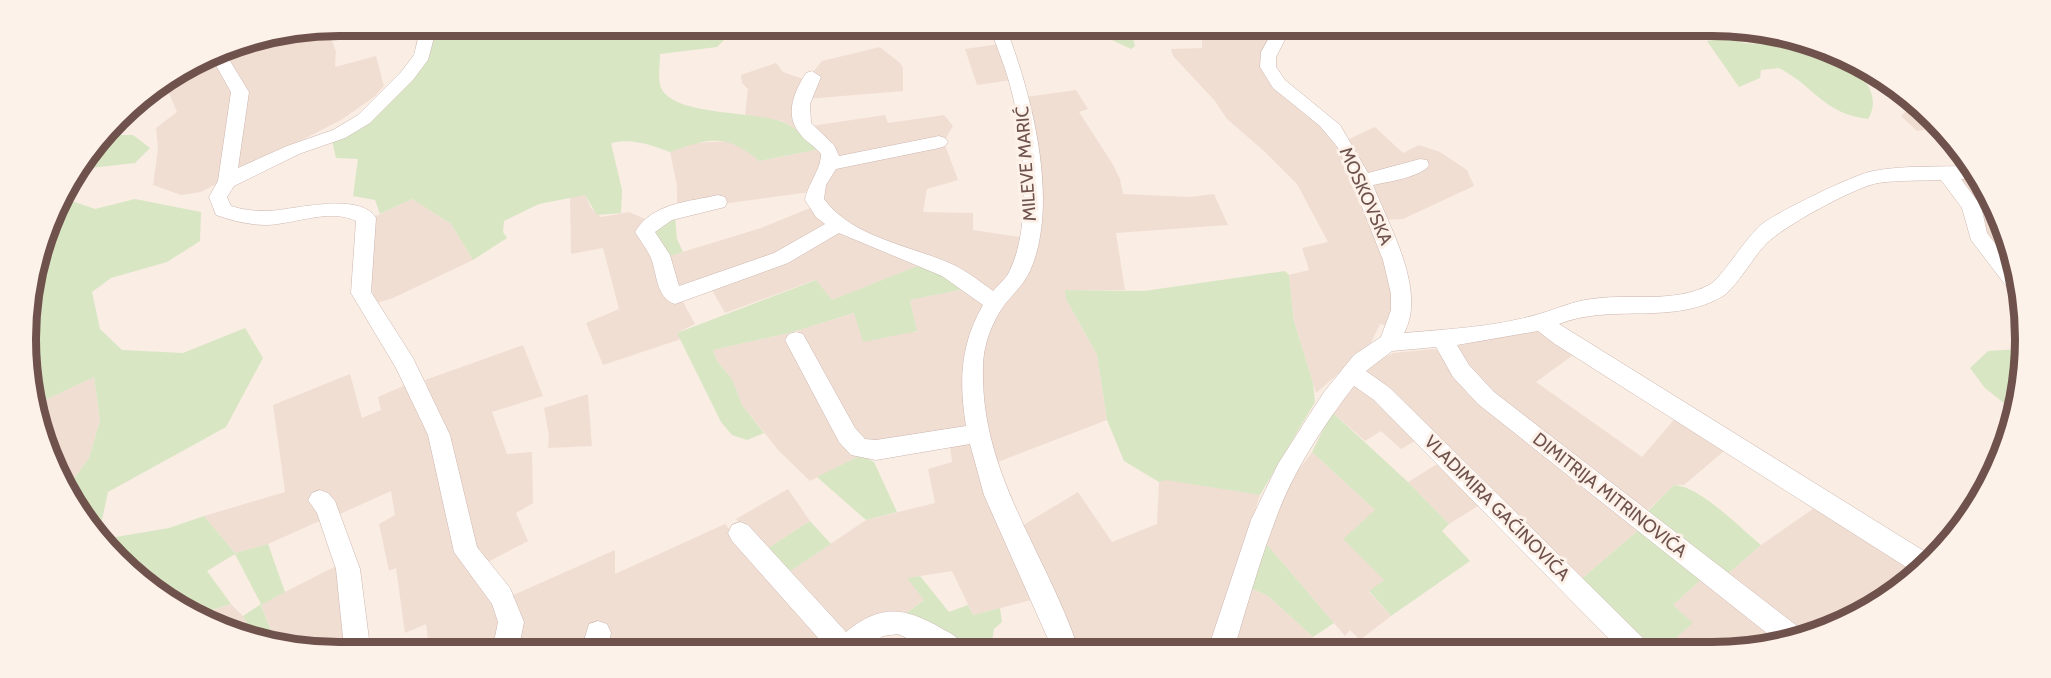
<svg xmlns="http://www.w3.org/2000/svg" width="2051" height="678" viewBox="0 0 2051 678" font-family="Cabin,sans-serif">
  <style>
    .residential { fill: #f1ded3 }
    .green { fill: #d8e6c4 }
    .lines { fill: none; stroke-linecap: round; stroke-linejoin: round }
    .stream { stroke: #a2d2d0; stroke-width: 4 }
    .minor-casing { stroke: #ccb6af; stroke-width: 1 }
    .minor { fill: #fff; fill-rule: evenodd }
    .labels { text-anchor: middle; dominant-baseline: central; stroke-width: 6; stroke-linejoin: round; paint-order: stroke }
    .street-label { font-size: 18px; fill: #70524c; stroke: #fdf2ea }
    .rim { fill: none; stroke: #70524c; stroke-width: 8 }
  </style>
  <rect width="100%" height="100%" fill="#faede4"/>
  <path class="residential" d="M327,28L336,51L335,67L376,56L384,86L374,97L341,120L201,192L181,195L153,185L158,149L156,128L177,112L168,91L161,85L219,49Z
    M1202,29H1275L1264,50L1283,90L1340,145L1394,289L1389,326L1380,324L1369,347L1316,393L1294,321L1289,275L1309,270L1302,248L1328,242L1297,184L1265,152L1227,119L1215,101L1173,56L1171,49L1202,48Z
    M999,44L1012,80L977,85L965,49Z
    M880,47L900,63L903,68V91L807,99L812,73L822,61Z
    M776,63L783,72L806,80L793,117L797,130L782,121L745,115L748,89L742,83L741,75Z
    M1076,90L1088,109L1079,112L1112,163L1120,179L1123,194L1191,197L1214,194L1228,225L1116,233L1125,290H1065L1072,310L1097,355L1107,420L993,464L978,381L984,338L997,315L1017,288L1027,265L1026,97Z
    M1913,105L1936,128L1917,131L1901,116Z
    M885,115L888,123L944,115L953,126L946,138L837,159L811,126Z
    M1375,127L1403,153L1419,145L1440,152L1467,170L1474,186L1403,219L1383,220L1371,183L1396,178L1428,166L1367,175L1347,140Z
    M730,141L741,145L759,161L820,149L824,152L810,192L677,210V186L670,152L695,143Z
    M945,145L958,180L927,189L923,212L973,213V230L1027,238L1020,259L995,292L829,214L818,190L834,167Z
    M1975,172L2019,276L2011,279L1946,173Z
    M585,195L591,208L601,217L629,212L645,219L639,229L673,302H683L695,324L677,333L681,339L603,365L586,323L619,309L603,248L571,254L570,196Z
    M412,199L451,224L473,260L393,298L374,304L369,260L374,217Z
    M810,208L830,222L800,246L681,291L666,257L761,228Z
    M841,230L917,266L832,300L815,280L725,313L712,290Z
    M964,289L979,297L985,308L970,427L872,446L854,434L798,330L855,313L917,332L910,300Z
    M1540,328L1576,353L1536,382L1642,457L1678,415L1730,446L1684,485H1674L1643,515L1486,392L1451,347Z
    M789,333L838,429L861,455L810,481L779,451L742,405L732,379L717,361L713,350Z
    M523,345L543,396L492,412L507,454L532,452L533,503L516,513L528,541L484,564L472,550L451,450L425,380Z
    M1433,349L1441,351L1642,527L1579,581L1365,373L1367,366L1393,353Z
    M350,374L362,418L381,410L378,397L410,383L498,609L502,626L497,647H429L426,624L405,633L396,568L389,571L379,524L395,515L391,491L340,514L320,497L324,519L268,544L235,553L204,516L285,492L273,405Z
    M94,377L100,420L89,458L67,488L36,420L35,405Z
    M1357,382L1420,438L1401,449L1381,431L1365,441L1332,412Z
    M588,394L592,446L548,448L549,436L544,408Z
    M971,440L1035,599L973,615L952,571L908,578L925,599L901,617L849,635L786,574L866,520L935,503L928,469L952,462L950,445Z
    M1312,452L1375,510L1384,581L1369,592L1391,616L1360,640L1350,630L1345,636L1264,541L1289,483Z
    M1442,461L1483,503L1449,524L1408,482Z
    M1166,479L1260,495L1212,649L1073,648L1020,527L1078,492L1112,542L1157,524L1159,482Z
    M788,489L810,521L765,550L736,519Z
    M1820,504L1932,562L1851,620L1793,638L1723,578L1761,545Z
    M725,524L832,648L601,647L603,629L594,631L590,647H519L511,596L615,550V574Z
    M340,564L351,647L277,646L261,604Z
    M1705,576L1769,626L1786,640L1753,650H1662L1692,623L1673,605Z
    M1252,589L1268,596L1313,637L1302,649H1230Z
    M231,604L243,616L253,636L199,614Z"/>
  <path class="green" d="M435,26L737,27L717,47L660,54C660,64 657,82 662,90C678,116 755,111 783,122C797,128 809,140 820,149L759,161C727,133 709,138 670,152C651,145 632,138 611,143L622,190L621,213L597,215L585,195L539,204L504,221L503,232L507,238L473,260L451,224L412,199L380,214L375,200L353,196L358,159L336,158L331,136L355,122L430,46Z
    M1089,29H1131L1135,46L1131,49Z
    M1731,37C1752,52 1775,36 1798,42C1828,49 1891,80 1868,119C1824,114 1814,86 1779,68L1761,70L1760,78L1739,87L1707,41Z
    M108,135H133L150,148L135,163L82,169Z
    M60,197L95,209L135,199L201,212L200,241L167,262L111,278L92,292L100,329L122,350L183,353L245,328L263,358L226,427L108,492L99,534L79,513L67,488L89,458L100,420L94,377L35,405L33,370L37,367L31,335L28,298Z
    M675,217L677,239L683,252L666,257L652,228Z
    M917,266L949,278L964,289L910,300L917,331L863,342L854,313L789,333L713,350L717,361L732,379L742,405L764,433L747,440L732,435L721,422L677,333L816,280L832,300Z
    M1285,271L1289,275L1294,321L1313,383L1315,402L1260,495L1166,480L1159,482L1124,461L1107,420L1097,355L1066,299L1065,290L1144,291Z
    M2019,349V400L2015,412L1985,388L1970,368L1988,351Z
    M1332,412L1408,482L1449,524L1442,531L1470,561L1391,616L1369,591L1384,580L1343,539L1375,510L1312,452Z
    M861,455L874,462L897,512L866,520L817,477Z
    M1674,485C1700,486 1740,528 1761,545L1723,578L1643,516Z
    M204,516L235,553L268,544L285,592L261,605L277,646L253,636L243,616L261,604L235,554L207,571L231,604L199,614L165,600L104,539L169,528Z
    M810,521L831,544L786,574L765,550Z
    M1642,527L1705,576L1673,605L1693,623L1662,650H1645L1579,581Z
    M1264,541L1334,623L1313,637L1268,596L1252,589Z
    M920,576L949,612L968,605L973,615L1000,608L1002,622L994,629L991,648H974L901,617L924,600L907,578Z"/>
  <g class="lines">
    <path class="stream" d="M34,278L47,263L40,259"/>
    <defs>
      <path id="minor" d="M421,26H437L428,60L413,80L370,123L345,138L299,154L234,186L227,197L231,206C243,210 255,211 268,211C293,210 360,191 376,218L371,292L413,358L450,435L477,547L510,588L524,622L519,647H493L498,622L492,604L454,552L428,435L396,368L351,293L356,221C331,208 294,224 267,225C250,225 233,221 216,215L209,197L218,181L231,92L210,55L218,50L224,51L249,92L238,168L287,146L333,130L358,115L401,72L414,55Z
        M990,28H1006C1032,95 1060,203 1030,271C1024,284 1014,293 1005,304C992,322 983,345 983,367C980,474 1046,552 1078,648H1052L984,495L970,444L876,460L851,455L839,442L785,340L789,334L796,332L803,334L855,428L865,439L876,440L966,426C959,381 960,345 983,305L942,276L839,233L788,263L675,304C656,298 657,273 651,258C647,249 640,240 635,232C652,203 688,202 718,195L725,197L727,202L725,207L672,220L655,232L670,255L679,286L774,253L825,224L816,217L805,200C808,183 821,170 821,154C815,146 806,142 800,134C784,115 794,92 806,73L812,71L821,77L810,104L811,123L834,145L839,156L939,136L945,138L948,142L945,146L939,148L836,169L826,185L824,199C852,238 913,246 954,265C968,272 981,282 993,291C999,284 1007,278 1010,270C1032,225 1024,141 1012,93C1007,71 998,50 990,28Z
        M1274,29L1290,30L1276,57V67L1285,80L1340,125L1368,173L1420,159L1427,160L1429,165C1422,177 1387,182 1373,185C1389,226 1427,291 1404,333C1449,329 1496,327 1539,314C1557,309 1573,301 1592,299C1629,293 1673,304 1709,285C1722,278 1745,238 1762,224C1777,212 1855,174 1873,171C1905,165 1941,167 1973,166L1978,178L1961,179L1981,206L1987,233L2016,271L2020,278V298L2013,295L1971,240L1962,208L1941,180C1921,181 1898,180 1878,183C1855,187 1782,227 1766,244C1754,256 1735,289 1723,296C1674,326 1611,303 1559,324L1924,551L1927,559L1924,567L1915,570L1906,567L1555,344L1538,331L1457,345L1469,365L1494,392L1801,629L1803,635L1778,642L1478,404L1453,377L1436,347L1392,351L1366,371L1390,388L1646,641L1650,650L1619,649L1374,400L1354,386C1323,426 1292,473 1275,521C1259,563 1247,606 1234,649H1208L1251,520L1278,464L1324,392L1354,355L1381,337L1391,310V294L1383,260L1339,149L1320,126L1273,88L1260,67L1261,52Z
        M320,490L328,493L335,501L360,569L370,647H344L336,569L317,513L308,500L312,493Z
        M740,522L748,525L846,632C880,604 904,607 941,628C951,634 960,637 965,648H928L898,634L883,636L866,648H827L732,541L728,533L732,525Z
        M598,621L607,624L611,633L608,647H582L589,624Z"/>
    </defs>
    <use href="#minor" class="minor-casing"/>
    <use href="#minor" class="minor"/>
  </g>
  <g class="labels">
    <g class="street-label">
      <text transform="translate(1026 164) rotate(-94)">MILEVE MARIĆ</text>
      <text transform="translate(1366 196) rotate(66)">MOSKOVSKA</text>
      <text transform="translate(1610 495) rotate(38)">DIMITRIJA MITRINOVIĆA</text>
      <text transform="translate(1497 508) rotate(45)">VLADIMIRA GAĆINOVIĆA</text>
    </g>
  </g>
  <path d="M0 0H2051V678H0ZM339 36H1712A303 303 0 0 1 2015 339V339A303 303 0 0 1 1712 642H339A303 303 0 0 1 36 339V339A303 303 0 0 1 339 36Z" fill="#fdf2ea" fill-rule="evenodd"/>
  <path class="rim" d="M339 36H1712A303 303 0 0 1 2015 339V339A303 303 0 0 1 1712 642H339A303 303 0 0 1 36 339V339A303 303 0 0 1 339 36Z"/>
</svg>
